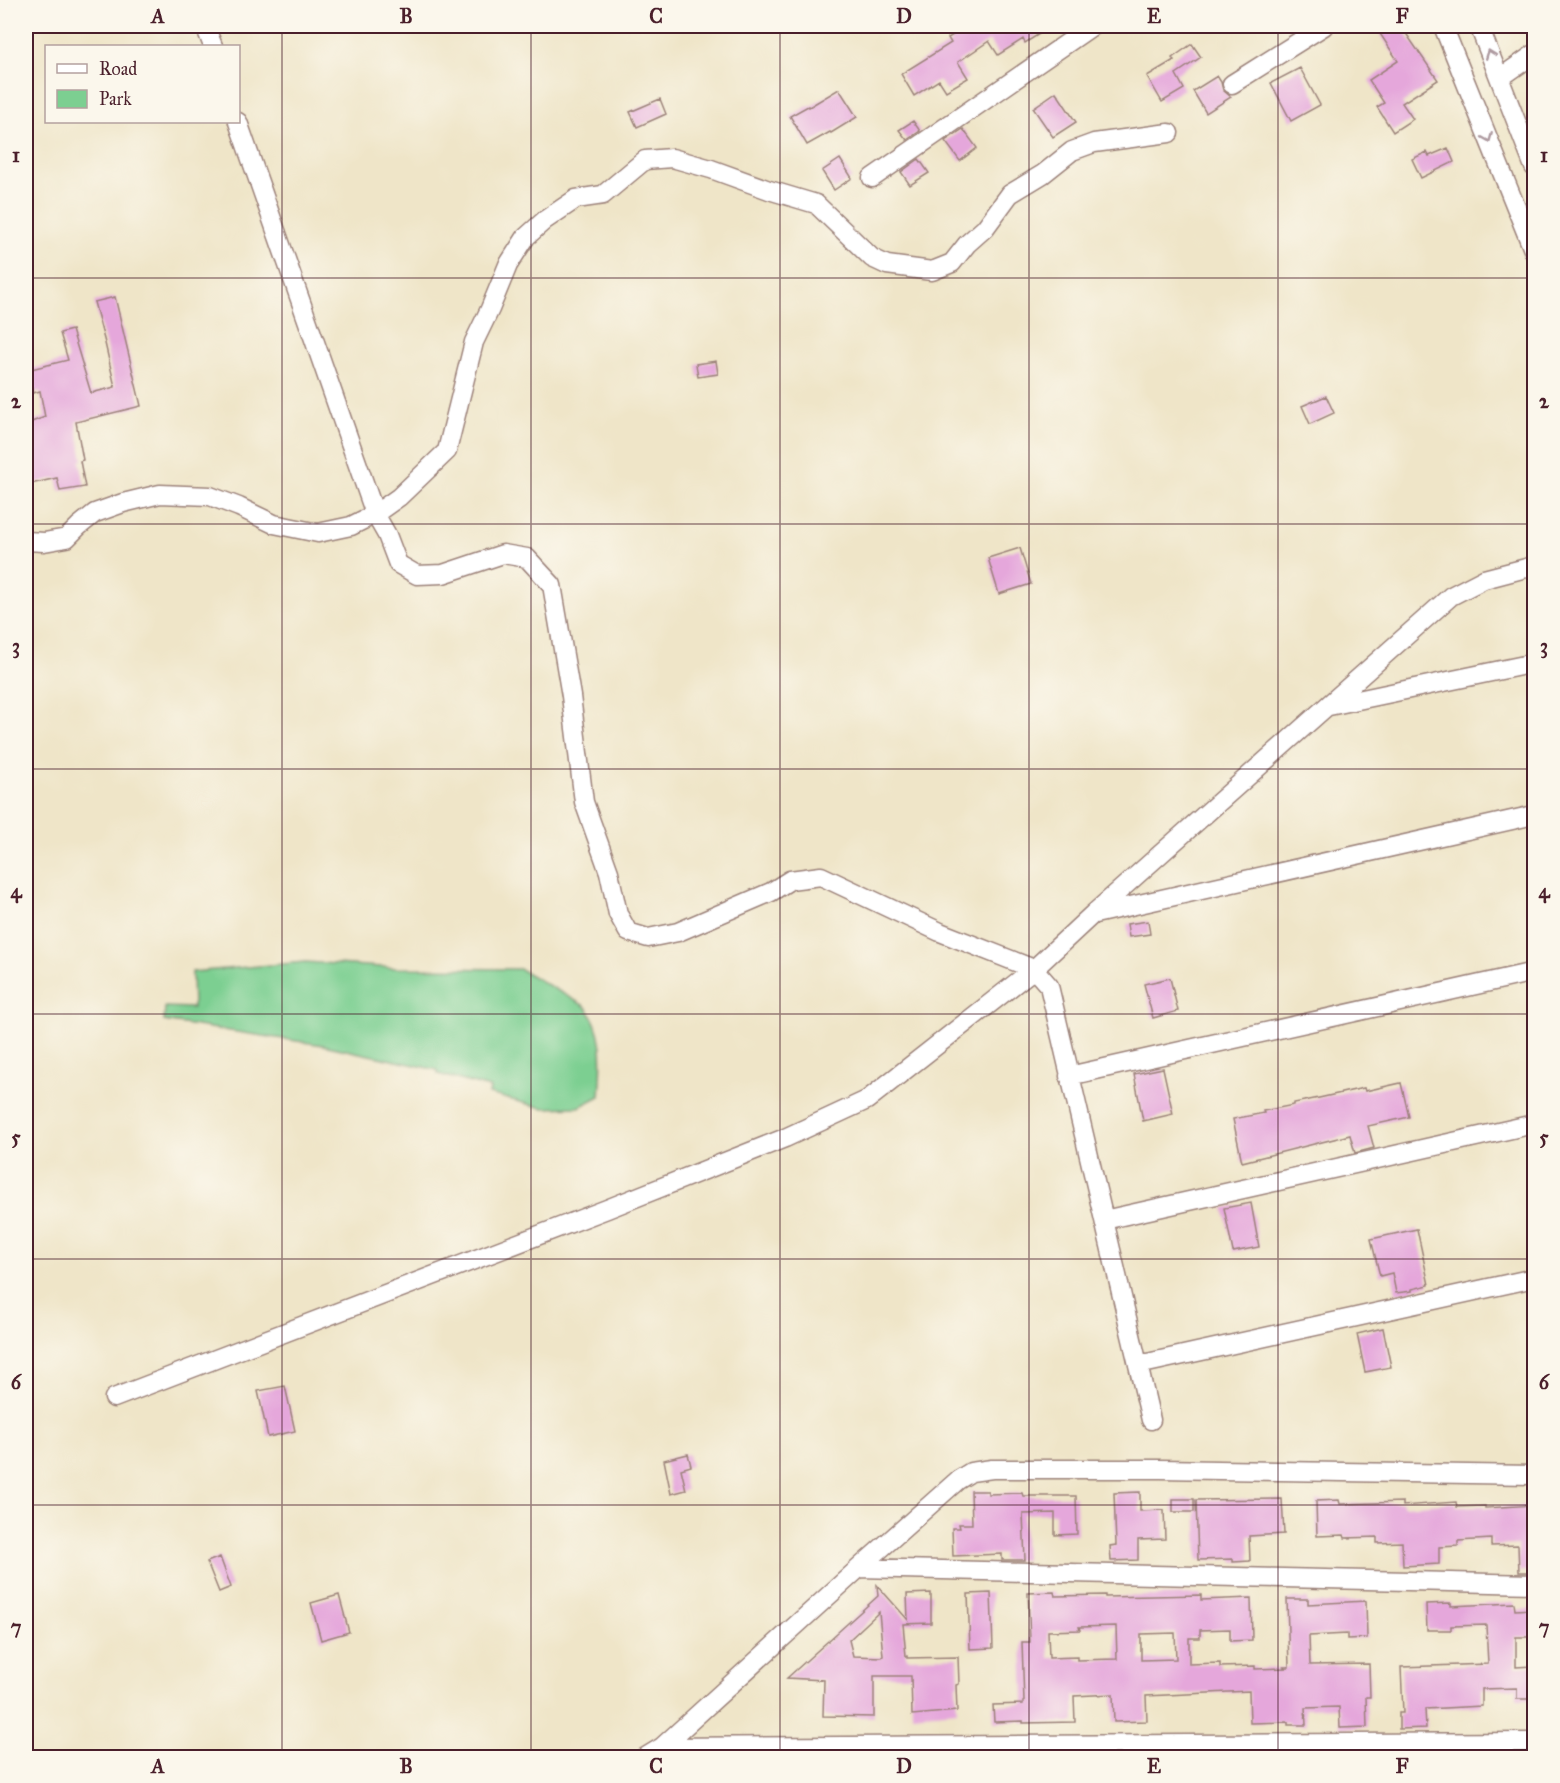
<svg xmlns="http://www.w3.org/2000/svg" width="1560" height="1783" viewBox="0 0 1560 1783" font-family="'IM FELL Great Primer',serif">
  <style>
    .green { fill: #7ccf91; stroke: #63775e; stroke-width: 1.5 }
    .building { fill: #e5a7db; fill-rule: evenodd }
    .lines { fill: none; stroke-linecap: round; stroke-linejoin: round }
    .minor-casing { stroke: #9c827a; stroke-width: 21 }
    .minor { stroke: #fff; stroke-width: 18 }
    .oneway { stroke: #ae9aa0 }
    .grid { fill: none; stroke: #4a1f2b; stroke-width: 1.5; stroke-opacity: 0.55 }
    .neatline { fill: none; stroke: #4a1f2b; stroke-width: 2 }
    .grid-label { font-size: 20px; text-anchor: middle; font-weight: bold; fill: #4a1f2b }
  </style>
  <rect width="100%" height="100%" fill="#fbf7ec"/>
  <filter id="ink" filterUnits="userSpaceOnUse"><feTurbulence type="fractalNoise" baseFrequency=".0167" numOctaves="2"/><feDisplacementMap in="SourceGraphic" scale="12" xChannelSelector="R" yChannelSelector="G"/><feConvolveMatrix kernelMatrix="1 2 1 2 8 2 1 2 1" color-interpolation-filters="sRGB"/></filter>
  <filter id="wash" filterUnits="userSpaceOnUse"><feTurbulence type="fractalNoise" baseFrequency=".008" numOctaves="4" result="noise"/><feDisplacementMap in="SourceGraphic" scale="24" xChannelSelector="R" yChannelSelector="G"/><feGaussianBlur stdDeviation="1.35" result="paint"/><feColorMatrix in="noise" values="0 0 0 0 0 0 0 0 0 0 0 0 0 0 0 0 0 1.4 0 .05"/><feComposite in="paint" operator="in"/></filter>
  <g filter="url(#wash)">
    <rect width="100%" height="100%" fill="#efe5c8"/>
    <path class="green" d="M305,962L397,968L520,969L585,1006C606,1031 602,1066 600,1096L579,1107L543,1108L489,1094L490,1088L438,1074V1070L323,1045L164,1021L165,1007L193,1008L192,972Z"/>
    <g id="blocks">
      <path class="building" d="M967,26H1052L1025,43L1023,39L998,55L989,41L958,62L968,78L946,91L939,80L914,96L901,74L951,43L948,38Z
        M1375,26H1401L1438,80L1402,103L1413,119L1393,132L1377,107L1384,103L1369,80L1398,61Z
        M1192,44L1201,57L1176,74L1184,89L1162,102L1147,76L1174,60L1172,58Z
        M1300,68L1320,105L1291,121L1271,83Z
        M1217,76L1221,82L1223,90L1231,97L1206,113L1193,91Z
        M839,89L857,117L831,133L830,132L807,145L790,116L808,106L809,107Z
        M1056,92L1076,122L1053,137L1033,108Z
        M660,99L666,114L637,127L630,112Z
        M913,121L920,131L907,140L899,130Z
        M963,129L977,148L960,161L945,141Z
        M1448,148L1454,162L1421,178L1412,159L1427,152L1429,156Z
        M840,159L852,178L834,190L822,171Z
        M919,159L929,173L910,185L901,172Z
        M115,297L141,406L76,422L83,460L80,461L85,487L60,491L57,478L26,485V456L28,455L26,443V424L45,417L40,391L33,393L27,370L68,360L60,333L72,330L91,393L115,387L105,343L94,302Z
        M716,361L718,374L698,377L696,364Z
        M1326,396L1334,413L1310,424L1302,406Z
        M1020,548L1031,584L999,594L988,558Z
        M1148,921L1150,934L1129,937L1127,924Z
        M1170,978L1178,1011L1153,1018L1144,984Z
        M1163,1068L1173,1114L1143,1121L1134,1074Z
        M1401,1083L1409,1117L1368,1126L1374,1148L1355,1153L1350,1135L1242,1162L1233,1119L1264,1113L1263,1111L1294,1105V1103L1319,1098L1364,1088L1365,1091Z
        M1251,1203L1259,1247L1233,1252L1224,1208Z
        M1417,1229L1429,1285L1412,1289V1291L1396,1293L1392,1273L1380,1276L1371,1239Z
        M1383,1328L1391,1367L1365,1372L1357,1334Z
        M285,1386L295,1431L268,1437L258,1391Z
        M688,1454L691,1466L681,1469L686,1490L671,1494L664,1460Z
        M971,1491H988V1494L1022,1493L1023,1496H1076L1077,1534L1055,1535V1513L1023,1514L1025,1560H1002V1554L953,1556L952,1528H960L959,1524H972Z
        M1140,1492V1511L1164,1510L1165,1539L1138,1540V1560L1111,1561L1110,1546L1116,1545L1114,1493Z
        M1173,1499H1194V1512H1173Z
        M1282,1499L1284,1534L1249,1536L1250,1561L1233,1562V1559L1198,1560L1196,1500Z
        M1339,1500L1340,1504L1403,1502V1506L1456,1502L1457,1507L1485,1506V1508L1534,1505V1572H1519L1518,1545L1491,1546V1539L1458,1541V1546L1439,1547V1564L1403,1566L1402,1542L1377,1543V1537L1345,1538L1344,1535L1317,1536L1316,1501Z
        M220,1557L231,1587L219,1592L207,1562Z
        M877,1585L908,1620L907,1594L931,1593V1623L903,1624L906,1656H907V1658L958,1657L959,1684L956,1685L957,1711L912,1715L911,1676H874V1717L823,1716L824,1680L787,1678L878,1596ZM879,1612L883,1656L882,1657L853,1656L849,1640Z
        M1054,1592L1055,1596L1105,1595V1597L1201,1595V1600L1251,1598L1252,1640L1230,1641V1629L1200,1630V1638H1189V1664L1220,1663V1667L1255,1666V1669L1285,1668L1284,1667H1289L1287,1599H1308V1604L1366,1601L1367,1638L1347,1639V1634L1309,1636L1310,1665L1369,1664L1370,1697H1366L1367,1727L1340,1728L1339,1707L1305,1708L1306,1725H1288V1722L1250,1723L1249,1691L1146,1696L1147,1721L1114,1722L1113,1694L1074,1696L1075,1722L1023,1723V1721L994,1722L993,1705L1023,1704V1702H1024L1022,1642H1030L1028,1593ZM1116,1626L1117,1659L1077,1660V1657L1049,1658L1048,1631L1080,1630L1079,1627ZM1175,1633L1176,1659L1141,1660V1634Z
        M991,1593L993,1648L970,1649L968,1594Z
        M339,1595L349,1632L321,1640L311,1603Z
        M1451,1603V1606L1514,1603L1515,1610L1534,1609V1637H1516V1667L1534,1666V1699H1517V1688L1482,1689V1706L1425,1709L1426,1728L1399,1729V1713H1403L1401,1667L1488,1664L1486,1625L1451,1626V1630H1427L1426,1604Z"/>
    </g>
  </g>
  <g filter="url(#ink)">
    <use href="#blocks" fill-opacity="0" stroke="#9c827a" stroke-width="1.5"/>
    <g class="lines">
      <defs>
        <path id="minor" d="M205,26L213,46
          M1443,26L1534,252
          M1479,26L1534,167
          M1500,78L1534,54
          M1232,84L1324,26
          M238,122L375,514L387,535L398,564L417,575L443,574L503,554L527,558L552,585L571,696L584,802L609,872L618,914L628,932L648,938L678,932L771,892L790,880L821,876L940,932L1034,969L1049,986L1151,1420
          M872,178L1092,26
          M26,541L44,542L67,538L79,526L95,513L123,503L160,494L210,496L239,507L274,524L318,533L351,526L375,514L399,497L447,451L474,342L490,309L508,265L526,237L545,220L576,199L603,195L645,160L672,158L711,169L769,190L816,204L872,258L887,265L932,271L952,263L967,244L985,228L1010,194L1043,174L1072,151L1094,143L1169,133
          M1329,706L1534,663
          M1095,914L1534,815
          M1069,1076L1534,972
          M1104,1220L1534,1124
          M1138,1365L1534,1278
          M114,1398L607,1209L785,1138L867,1100L1034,969L1093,914L1451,596L1484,579L1534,566
          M859,1568L1534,1584
          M662,1747L1534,1742
          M644,1758L662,1747L859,1568L958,1480L971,1472L992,1469H1160L1534,1475"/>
      </defs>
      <use href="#minor" class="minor-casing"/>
      <use href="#minor" class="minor"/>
    </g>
    <defs><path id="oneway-chevron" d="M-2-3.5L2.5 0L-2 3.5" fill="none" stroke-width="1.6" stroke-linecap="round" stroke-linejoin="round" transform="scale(1.5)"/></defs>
    <g class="oneway">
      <use href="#oneway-chevron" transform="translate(1490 54) rotate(-111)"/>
      <use href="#oneway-chevron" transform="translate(1488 138) rotate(68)"/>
    </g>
  </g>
  <path class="grid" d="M282,26V1758M531,26V1758M780,26V1758M1029,26V1758M1278,26V1758M26,278H1534M26,524H1534M26,769H1534M26,1014H1534M26,1259H1534M26,1505H1534"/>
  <rect width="1560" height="1783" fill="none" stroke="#fbf7ec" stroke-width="66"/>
  <rect x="45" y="45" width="195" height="78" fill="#fbf7ec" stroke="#b4a19f" stroke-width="1.5"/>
  <rect x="57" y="64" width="30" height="9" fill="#ffffff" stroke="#b4a19f" stroke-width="1.5"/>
  <text x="99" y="75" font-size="18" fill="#4a1f2b">Road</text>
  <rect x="57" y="90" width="30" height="18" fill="#7ccf91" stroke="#b4a19f" stroke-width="1.5"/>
  <text x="99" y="105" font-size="18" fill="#4a1f2b">Park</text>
  <rect x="33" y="33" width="1494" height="1717" class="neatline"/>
  <g class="grid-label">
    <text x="158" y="23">A</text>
    <text x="406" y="23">B</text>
    <text x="656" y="23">C</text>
    <text x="904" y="23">D</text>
    <text x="1154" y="23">E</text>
    <text x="1402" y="23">F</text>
    <text x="16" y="162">1</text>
    <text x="1544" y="162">1</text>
    <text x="16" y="408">2</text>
    <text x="1544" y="408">2</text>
    <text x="16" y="653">3</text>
    <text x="1544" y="653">3</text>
    <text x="16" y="898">4</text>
    <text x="1544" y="898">4</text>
    <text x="16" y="1144">5</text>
    <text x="1544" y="1144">5</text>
    <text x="16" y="1389">6</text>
    <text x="1544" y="1389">6</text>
    <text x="16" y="1634">7</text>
    <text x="1544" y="1634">7</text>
    <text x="158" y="1773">A</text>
    <text x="406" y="1773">B</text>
    <text x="656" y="1773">C</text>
    <text x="904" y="1773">D</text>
    <text x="1154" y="1773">E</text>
    <text x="1402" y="1773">F</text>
  </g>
</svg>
